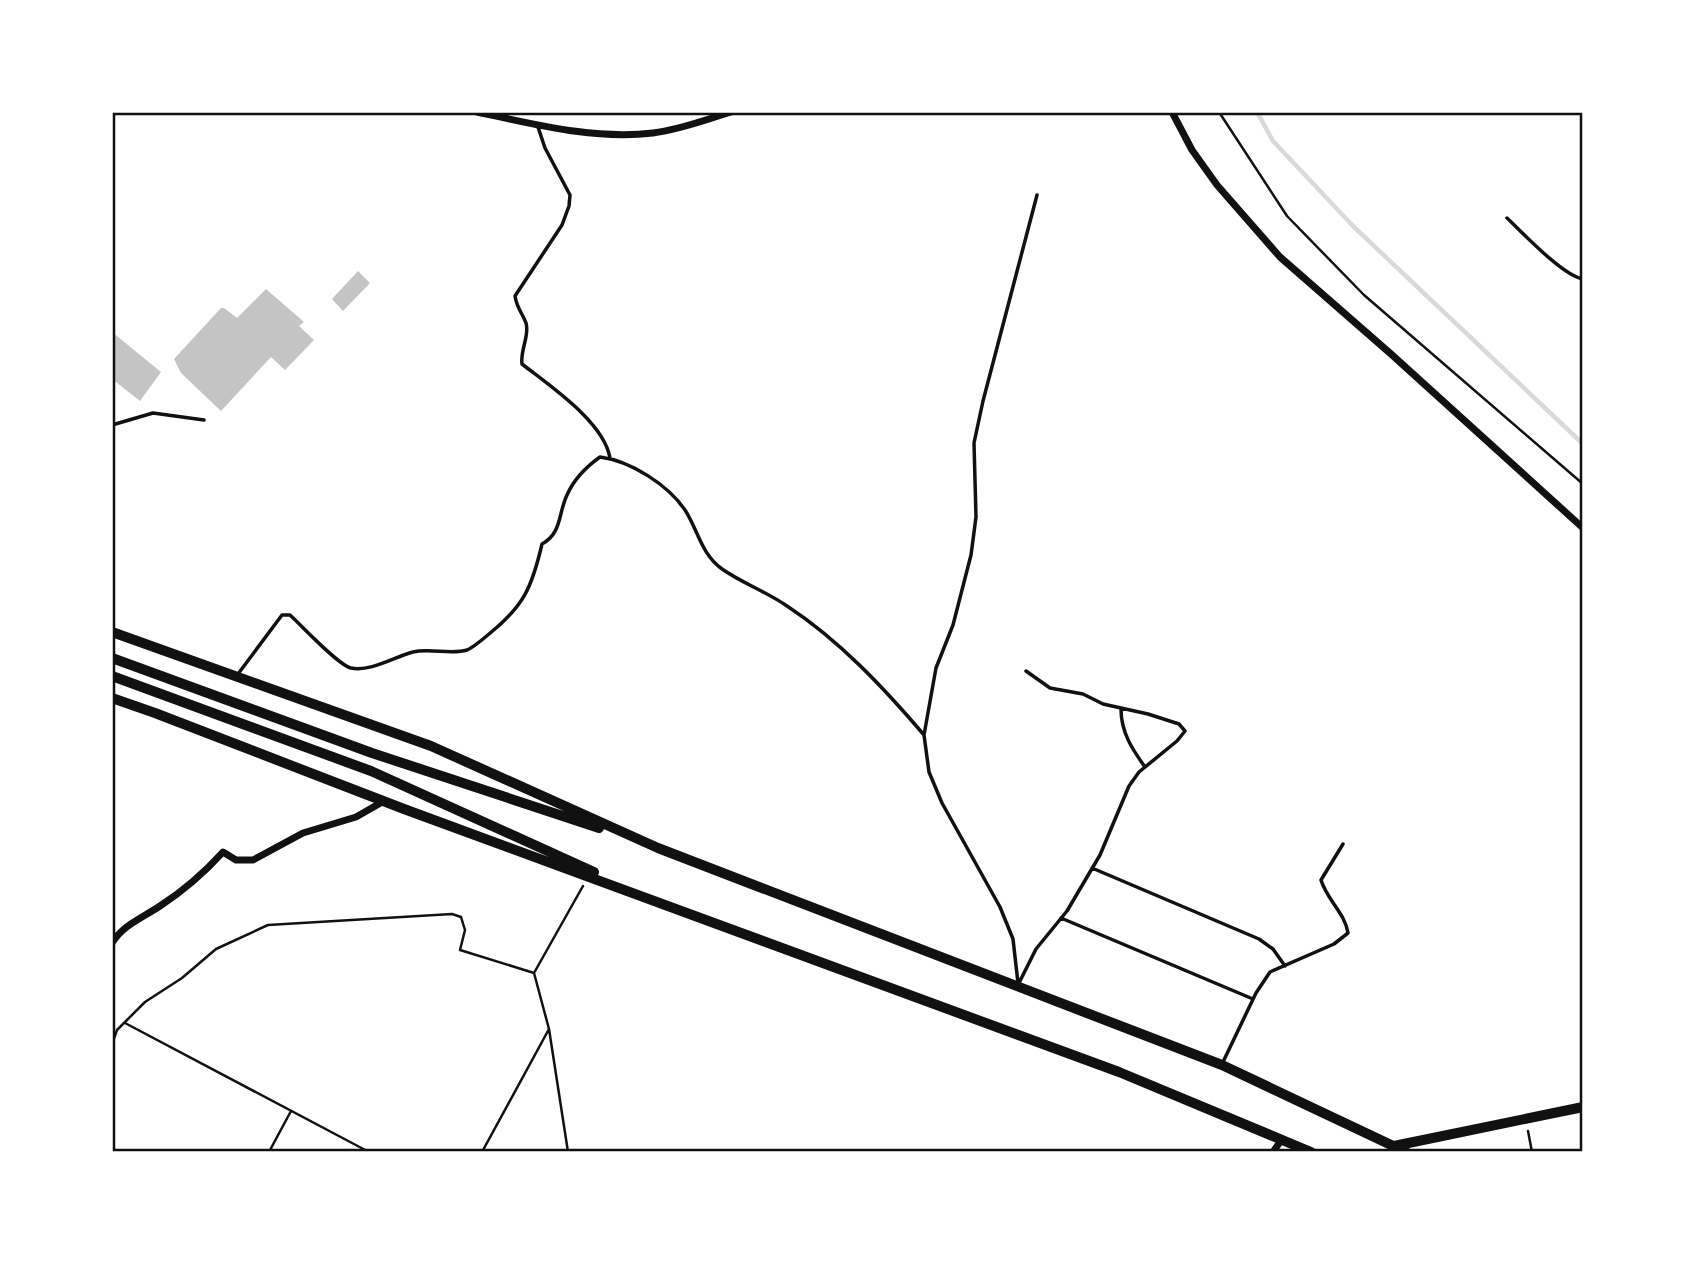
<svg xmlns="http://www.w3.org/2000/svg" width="1695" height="1264" viewBox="0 0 1695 1264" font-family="'Times New Roman',serif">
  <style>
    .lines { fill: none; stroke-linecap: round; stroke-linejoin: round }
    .stream { stroke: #d9d9d9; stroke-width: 4.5 }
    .building { fill: #c4c4c4 }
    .path { stroke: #111; stroke-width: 2.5 }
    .service { stroke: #111; stroke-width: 3.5 }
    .minor { stroke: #111; stroke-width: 7 }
    .primary { stroke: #111; stroke-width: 10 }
    .neatline { fill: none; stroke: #111; stroke-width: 2.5 }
  </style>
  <rect width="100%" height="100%" fill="#fff"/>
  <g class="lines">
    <path class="stream" d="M1257,112L1273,141L1353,226L1583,444"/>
  </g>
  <path class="building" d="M358,271L370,283L343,311L332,299Z
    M266,289L304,322L299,326L314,340L285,370L271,357L221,411L181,373L174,359L221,308H224L237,318Z
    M112,332L161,372L140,401L112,379Z"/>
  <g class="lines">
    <path class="path" d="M1219,112L1287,216L1364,295L1583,484
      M125,1023L369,1152
      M549,1029L568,1152
      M112,1044L117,1030L145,1002L182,978L216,949L268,925L452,914L461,917L465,930L460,950L534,973
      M1528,1131L1532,1152
      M269,1152L291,1111
      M482,1152L549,1029L534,973L583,886"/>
    <path class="service" d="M538,127L545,148L570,195L569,206L562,225L515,296C517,309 522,312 526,323C530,335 520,350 522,364C550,386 604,422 610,458
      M1507,218C1523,233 1563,276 1583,279
      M112,425L153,413L204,420
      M238,674L282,615H290C302,626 338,665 351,668C371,672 394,657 413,652C430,648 452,655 467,650C474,647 483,639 489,634C524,606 532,587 542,544C562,533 558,514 567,495C574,479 586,467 600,457C631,461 668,485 685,510C698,530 701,554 722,569C742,583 767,592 787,606C839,640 884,688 924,735
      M1121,709C1121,732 1132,749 1145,767
      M1092,868L1259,939L1273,949L1285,966
      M1061,918L1253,999
      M1018,983L1013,939L1000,907L942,803L929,772L924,735L936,668L953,625L971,555L976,517L974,443L983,401L1037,195
      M1019,983L1036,949L1067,911L1100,855L1129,786L1139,772L1177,741L1185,731L1179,724L1148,714L1103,704L1083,694L1050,688L1026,671
      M1223,1062L1256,993L1270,972L1334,944L1348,933C1345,913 1327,900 1321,880L1343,844"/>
    <path class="minor" d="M477,112C534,124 593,140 653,133C679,130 705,120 731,112
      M1172,112L1192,150L1217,185L1280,257L1391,354L1583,528
      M112,943C123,925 142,918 160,906C183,891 204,873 223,852L236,860H253L303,833L356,817L384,801
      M1273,1152L1282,1139"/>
    <path class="primary" d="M112,632L431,746L658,848L1222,1065L1406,1152
      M112,658L372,753L599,828
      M112,676L371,771L594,872
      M112,698L155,713L404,809L1119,1072L1311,1152
      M1394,1146L1583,1107"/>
  </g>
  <rect width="1695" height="1264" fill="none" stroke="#ffffff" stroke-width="228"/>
  <rect x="114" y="114" width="1467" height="1036" class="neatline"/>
</svg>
